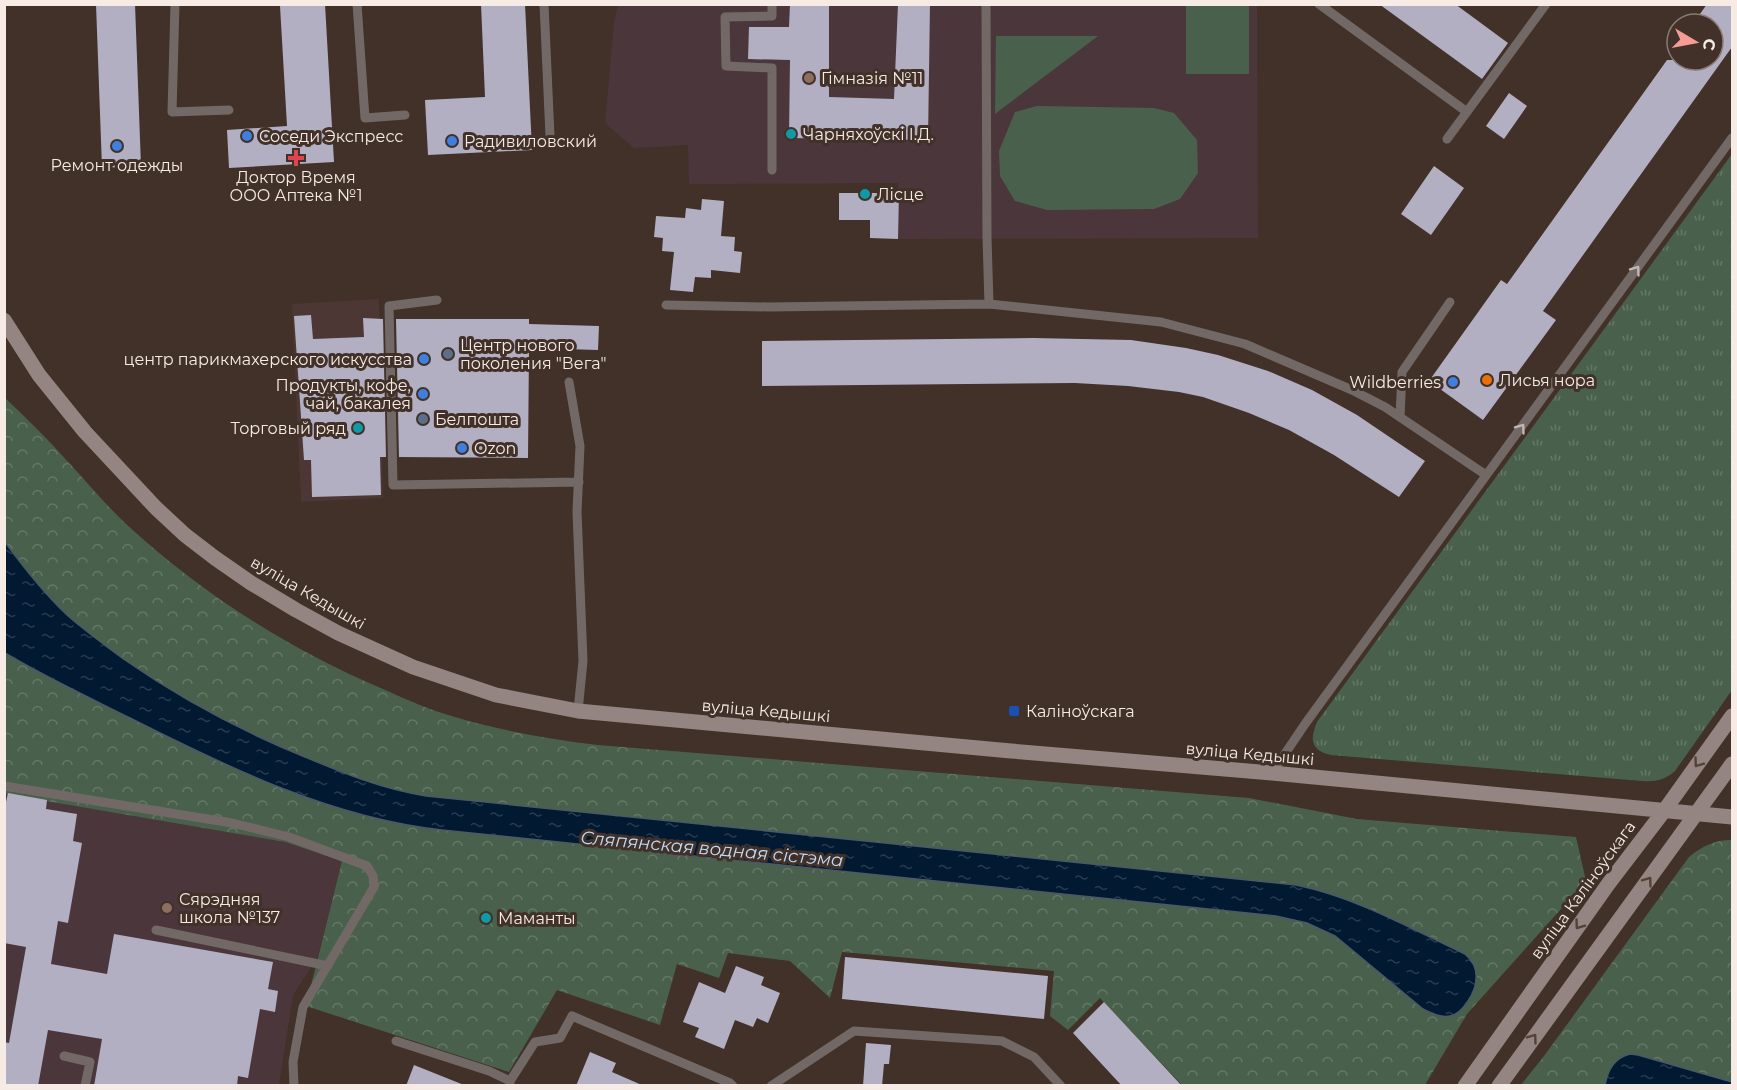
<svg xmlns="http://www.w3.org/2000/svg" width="1737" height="1090" viewBox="0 0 1737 1090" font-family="Montserrat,sans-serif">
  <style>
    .commercial { fill: #4c3735 }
    .education { fill: #4b373b }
    .grass { fill: url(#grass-tufts) }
    .park { fill: url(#park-crowns) }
    .pitch { fill: #49614c }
    .water { fill: url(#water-ripples); stroke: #4b5967; stroke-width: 1.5 }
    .building { fill: #b2afc3 }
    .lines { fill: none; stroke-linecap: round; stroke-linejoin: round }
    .lane { stroke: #726967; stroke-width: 9 }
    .secondary { stroke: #948582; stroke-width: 15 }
    .oneway { stroke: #c1b7b3 }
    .oneway2 { stroke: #52423a }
    .education-dot { fill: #8d6e63; stroke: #413128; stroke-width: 2 }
    .culture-dot { fill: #0f9aa8; stroke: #413128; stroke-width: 2 }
    .shop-dot { fill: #3f7fe0; stroke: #413128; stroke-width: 2 }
    .health-dot { fill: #e0444e; stroke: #413128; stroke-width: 2 }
    .service-dot { fill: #5c6f8a; stroke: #413128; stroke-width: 2 }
    .food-dot { fill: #e8710a; stroke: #413128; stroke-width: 2 }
    .transit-dot { fill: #1a4fb4; stroke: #413128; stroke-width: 2 }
    .labels { text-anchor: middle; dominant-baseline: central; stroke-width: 6; stroke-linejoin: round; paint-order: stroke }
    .poi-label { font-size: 16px; fill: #f6ebe5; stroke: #413128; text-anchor: start }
    .street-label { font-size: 16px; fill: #f6ebe5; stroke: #413128 }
    .water-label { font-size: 18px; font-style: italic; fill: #bfdbf9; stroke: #413128 }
  </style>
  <defs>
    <pattern id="grass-tufts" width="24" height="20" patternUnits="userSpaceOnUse" patternTransform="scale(1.5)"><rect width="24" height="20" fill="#49614c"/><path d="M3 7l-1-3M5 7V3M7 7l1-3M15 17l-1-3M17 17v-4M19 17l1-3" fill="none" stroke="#647866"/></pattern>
    <pattern id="park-crowns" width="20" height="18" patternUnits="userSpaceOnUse" patternTransform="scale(1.5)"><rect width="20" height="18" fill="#49614c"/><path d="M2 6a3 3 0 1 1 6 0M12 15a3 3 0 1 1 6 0" fill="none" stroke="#647866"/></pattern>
    <pattern id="water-ripples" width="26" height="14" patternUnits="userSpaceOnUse" patternTransform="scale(1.5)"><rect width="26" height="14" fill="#021a31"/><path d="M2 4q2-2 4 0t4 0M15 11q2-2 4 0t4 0" fill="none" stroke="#283b4f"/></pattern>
  </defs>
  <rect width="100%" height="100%" fill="#413128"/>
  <path class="commercial" d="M379,299L383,498L301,502L292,304Z"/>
  <path class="education" d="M618,5H1257L1258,238L898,239V183L689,184L688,145L634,148L605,123L614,23Z
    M4,794L285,842L342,861L318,956L293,995L279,1085H5Z"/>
  <path class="grass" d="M1732,154V690L1675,771C1665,780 1655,782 1642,781L1331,755C1310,750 1310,739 1317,722Z"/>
  <path class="park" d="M4,397C23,415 42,433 59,452C81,475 101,500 124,522C199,592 288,649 383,689C407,700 430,710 455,717C502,731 550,739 598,745L1249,798L1357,819L1576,837L1586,881L1467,1014L1425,1085H1182L1100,998L1068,1030L1050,1016L1054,971L842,952L830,998L790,961L728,953L719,978L677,964L660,1025L557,990L509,1072L306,1006L342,861L285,842L5,794Z
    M1732,840V1082L1638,1055C1618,1053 1608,1068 1605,1085L1520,1086L1544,1056L1689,857C1703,846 1714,840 1732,840Z"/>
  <path class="pitch" d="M1186,5H1249V74H1186Z
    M996,36H1098L995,114Z
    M1037,106L1154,108L1174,113L1197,140L1198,173L1180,199L1154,209L1047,210L1015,201L1000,176L999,151L1015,112Z"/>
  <path class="water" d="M5,542C24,568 44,593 67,615C85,631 105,645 125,660C181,699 241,731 305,757C346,774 382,789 426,796L1296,885C1355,897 1410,928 1465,954C1472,960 1477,969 1476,979C1476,991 1463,1014 1450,1016C1441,1018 1431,1013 1423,1009L1335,936L1307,923L1276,916L442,830C332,818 229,768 130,718C88,697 45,677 5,653Z
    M1630,1054L1638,1055L1732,1082V1085H1605C1608,1070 1614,1058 1630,1054Z"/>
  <path class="building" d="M96,4H135L141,166L102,168Z
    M325,4L334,162L229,168L227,130L287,126L280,6Z
    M481,4H525L532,150L428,155L425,100L485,97Z
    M790,4H829V97L894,99L898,4H930L928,140L789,138L790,60L748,59L749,27H789Z
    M1379,4H1455L1508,43L1482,79Z
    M1707,4H1732V47L1543,311L1556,320L1483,420L1429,381L1501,280L1507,284L1667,60H1713V24H1693Z
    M1509,93L1527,106L1504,139L1486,126Z
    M1434,166L1464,188L1431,235L1401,214Z
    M839,193H899L898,239L870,238V220H839Z
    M702,199L724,201L721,236L735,237L734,251L742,252L740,273L711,270V278L695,277L693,292L670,290L674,252L662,251L663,238L654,237L656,216L685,218L686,208L701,210Z
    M311,315L313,339L364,337L363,318L383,319L386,457H380L381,495L312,497L311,460H304L294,316Z
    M396,319H529V324L599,326L598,350L529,348L528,458L399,457Z
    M1033,338L1131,340L1186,348L1218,355L1268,371L1312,390L1357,415L1425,461L1399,497L1334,455L1289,430L1249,413L1203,397L1179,392L1128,386L1075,383L762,386V341Z
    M8,793L47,800L46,809L77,814L73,841L82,843L68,923L58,921L51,964L107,974L114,934L273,962L268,989L278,991L275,1012L260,1009L248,1078L238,1076L237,1086H94L102,1039L48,1030L38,1086H4V1042L9,1043L26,947L4,943V801L6,802Z
    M845,957L1048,976L1044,1019L842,999Z
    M736,966L764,977L761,985L780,993L768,1023L757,1018L753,1027L735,1020L724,1049L695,1037L699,1028L683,1022L699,982L725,993Z
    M1104,1002L1182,1086H1122L1073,1033Z
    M866,1043L891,1045L889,1064H884L882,1086H863Z
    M590,1052L616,1063L612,1072L644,1086H576Z
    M414,1065L464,1085V1086H406Z"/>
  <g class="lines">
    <path class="lane" d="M175,4L172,112L229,110
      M357,4L365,118L405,115
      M544,4L550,136
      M772,4V16L725,17L726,66L772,68V170
      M986,4L987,237L989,304
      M1319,4L1467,112
      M1447,139L1546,4
      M437,300L389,306L393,485L579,482
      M666,305L769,307L989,304L1161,322L1245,344L1352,390L1385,407L1486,475
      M569,382L580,446L577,512L583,661L578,711
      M1400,417L1402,372L1450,302
      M1272,773L1305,724L1732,138
      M4,786L232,823L289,837L367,866L373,876L374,887L303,1007L293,1062L294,1086
      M156,930L328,966
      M396,1041L489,1071L510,1081V1086
      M64,1056L90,1062L85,1086
      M510,1081L535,1042L560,1038L572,1016L730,1083L733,1086
      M771,1086L854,1031L1002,1041L1034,1057L1061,1086"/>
    <path class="secondary" d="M4,320L39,375L85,432L156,508L185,535L215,558L251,583L296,610L338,633L413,667L496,695L578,711L1011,751L1272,773L1732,817
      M1465,1086L1609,883L1664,811L1732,716
      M1499,1086L1732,764"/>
  </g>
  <defs><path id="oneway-chevron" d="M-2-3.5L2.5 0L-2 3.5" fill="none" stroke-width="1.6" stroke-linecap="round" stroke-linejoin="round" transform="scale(1.5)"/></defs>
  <g class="oneway">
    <use href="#oneway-chevron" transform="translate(1636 270) rotate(-54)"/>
    <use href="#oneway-chevron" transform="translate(1521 428) rotate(-54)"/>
  </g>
  <g class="oneway2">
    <use href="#oneway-chevron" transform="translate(1698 763) rotate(126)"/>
    <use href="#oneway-chevron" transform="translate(1648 881) rotate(-54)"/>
    <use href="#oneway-chevron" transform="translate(1579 925) rotate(126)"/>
    <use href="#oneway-chevron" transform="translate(1533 1038) rotate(-54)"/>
  </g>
  <g class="education-dot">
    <circle cx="809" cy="78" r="6"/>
    <circle cx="167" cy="908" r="6"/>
  </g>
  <g class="culture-dot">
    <circle cx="791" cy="134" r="6"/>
    <circle cx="865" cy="194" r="6"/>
    <circle cx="358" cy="428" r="6"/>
    <circle cx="486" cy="918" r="6"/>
  </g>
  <g class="shop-dot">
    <circle cx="247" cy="136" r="6"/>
    <circle cx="452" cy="141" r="6"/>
    <circle cx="117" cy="146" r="6"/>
    <circle cx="424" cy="359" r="6"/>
    <circle cx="1453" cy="382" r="6"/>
    <circle cx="423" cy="394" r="6"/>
    <circle cx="462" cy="448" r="6"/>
  </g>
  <path class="health-dot" d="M293 149h6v6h6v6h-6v6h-6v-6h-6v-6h6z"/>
  <g class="service-dot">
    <circle cx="448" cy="354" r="6"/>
    <circle cx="423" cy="419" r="6"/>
  </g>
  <circle class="food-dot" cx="1487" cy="380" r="6"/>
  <rect class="transit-dot" x="1008" y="705" width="12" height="12" rx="3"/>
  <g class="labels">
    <g class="poi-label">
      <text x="821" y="78">Гімназія №11</text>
      <text x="803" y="134">Чарняхоўскі І.Д.</text>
      <text x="259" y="136">Соседи Экспресс</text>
      <text x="464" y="141">Радивиловский</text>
      <text x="117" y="165" text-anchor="middle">Ремонт одежды</text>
      <text x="296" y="177" text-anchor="middle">Доктор Время<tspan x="296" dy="18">ООО Аптека №1</tspan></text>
      <text x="877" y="194">Лісце</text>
      <text x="460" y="345">Центр нового<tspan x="460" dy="18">поколения "Вега"</tspan></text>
      <text x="412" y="359" text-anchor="end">центр парикмахерского искусства</text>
      <text x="1499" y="380">Лисья нора</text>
      <text x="1441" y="382" text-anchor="end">Wildberries</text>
      <text x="411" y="385" text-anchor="end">Продукты, кофе,<tspan x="411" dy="18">чай, бакалея</tspan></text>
      <text x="435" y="419">Белпошта</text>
      <text x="346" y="428" text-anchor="end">Торговый ряд</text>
      <text x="474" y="448">Ozon</text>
      <text x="1026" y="711">Каліноўскага</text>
      <text x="179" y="899">Сярэдняя<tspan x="179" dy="18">школа №137</tspan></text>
      <text x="498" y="918">Маманты</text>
    </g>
    <g class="street-label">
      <text transform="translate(308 593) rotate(30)">вуліца Кедышкі</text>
      <text transform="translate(766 711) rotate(5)">вуліца Кедышкі</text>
      <text transform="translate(1250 754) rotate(5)">вуліца Кедышкі</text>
      <text transform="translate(1583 890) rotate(-54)">вуліца Каліноўскага</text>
    </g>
    <g class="water-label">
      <text transform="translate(712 849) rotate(5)">Сляпянская водная сістэма</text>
    </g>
  </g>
  <rect width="1737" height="1090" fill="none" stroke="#f6ebe5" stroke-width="12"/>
  <g transform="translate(1695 42) rotate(100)"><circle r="28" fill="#413128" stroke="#897b74" stroke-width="1.5"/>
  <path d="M0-4.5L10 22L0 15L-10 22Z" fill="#f59c96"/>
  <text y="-9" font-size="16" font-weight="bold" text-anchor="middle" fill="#f6ebe5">С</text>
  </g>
</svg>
